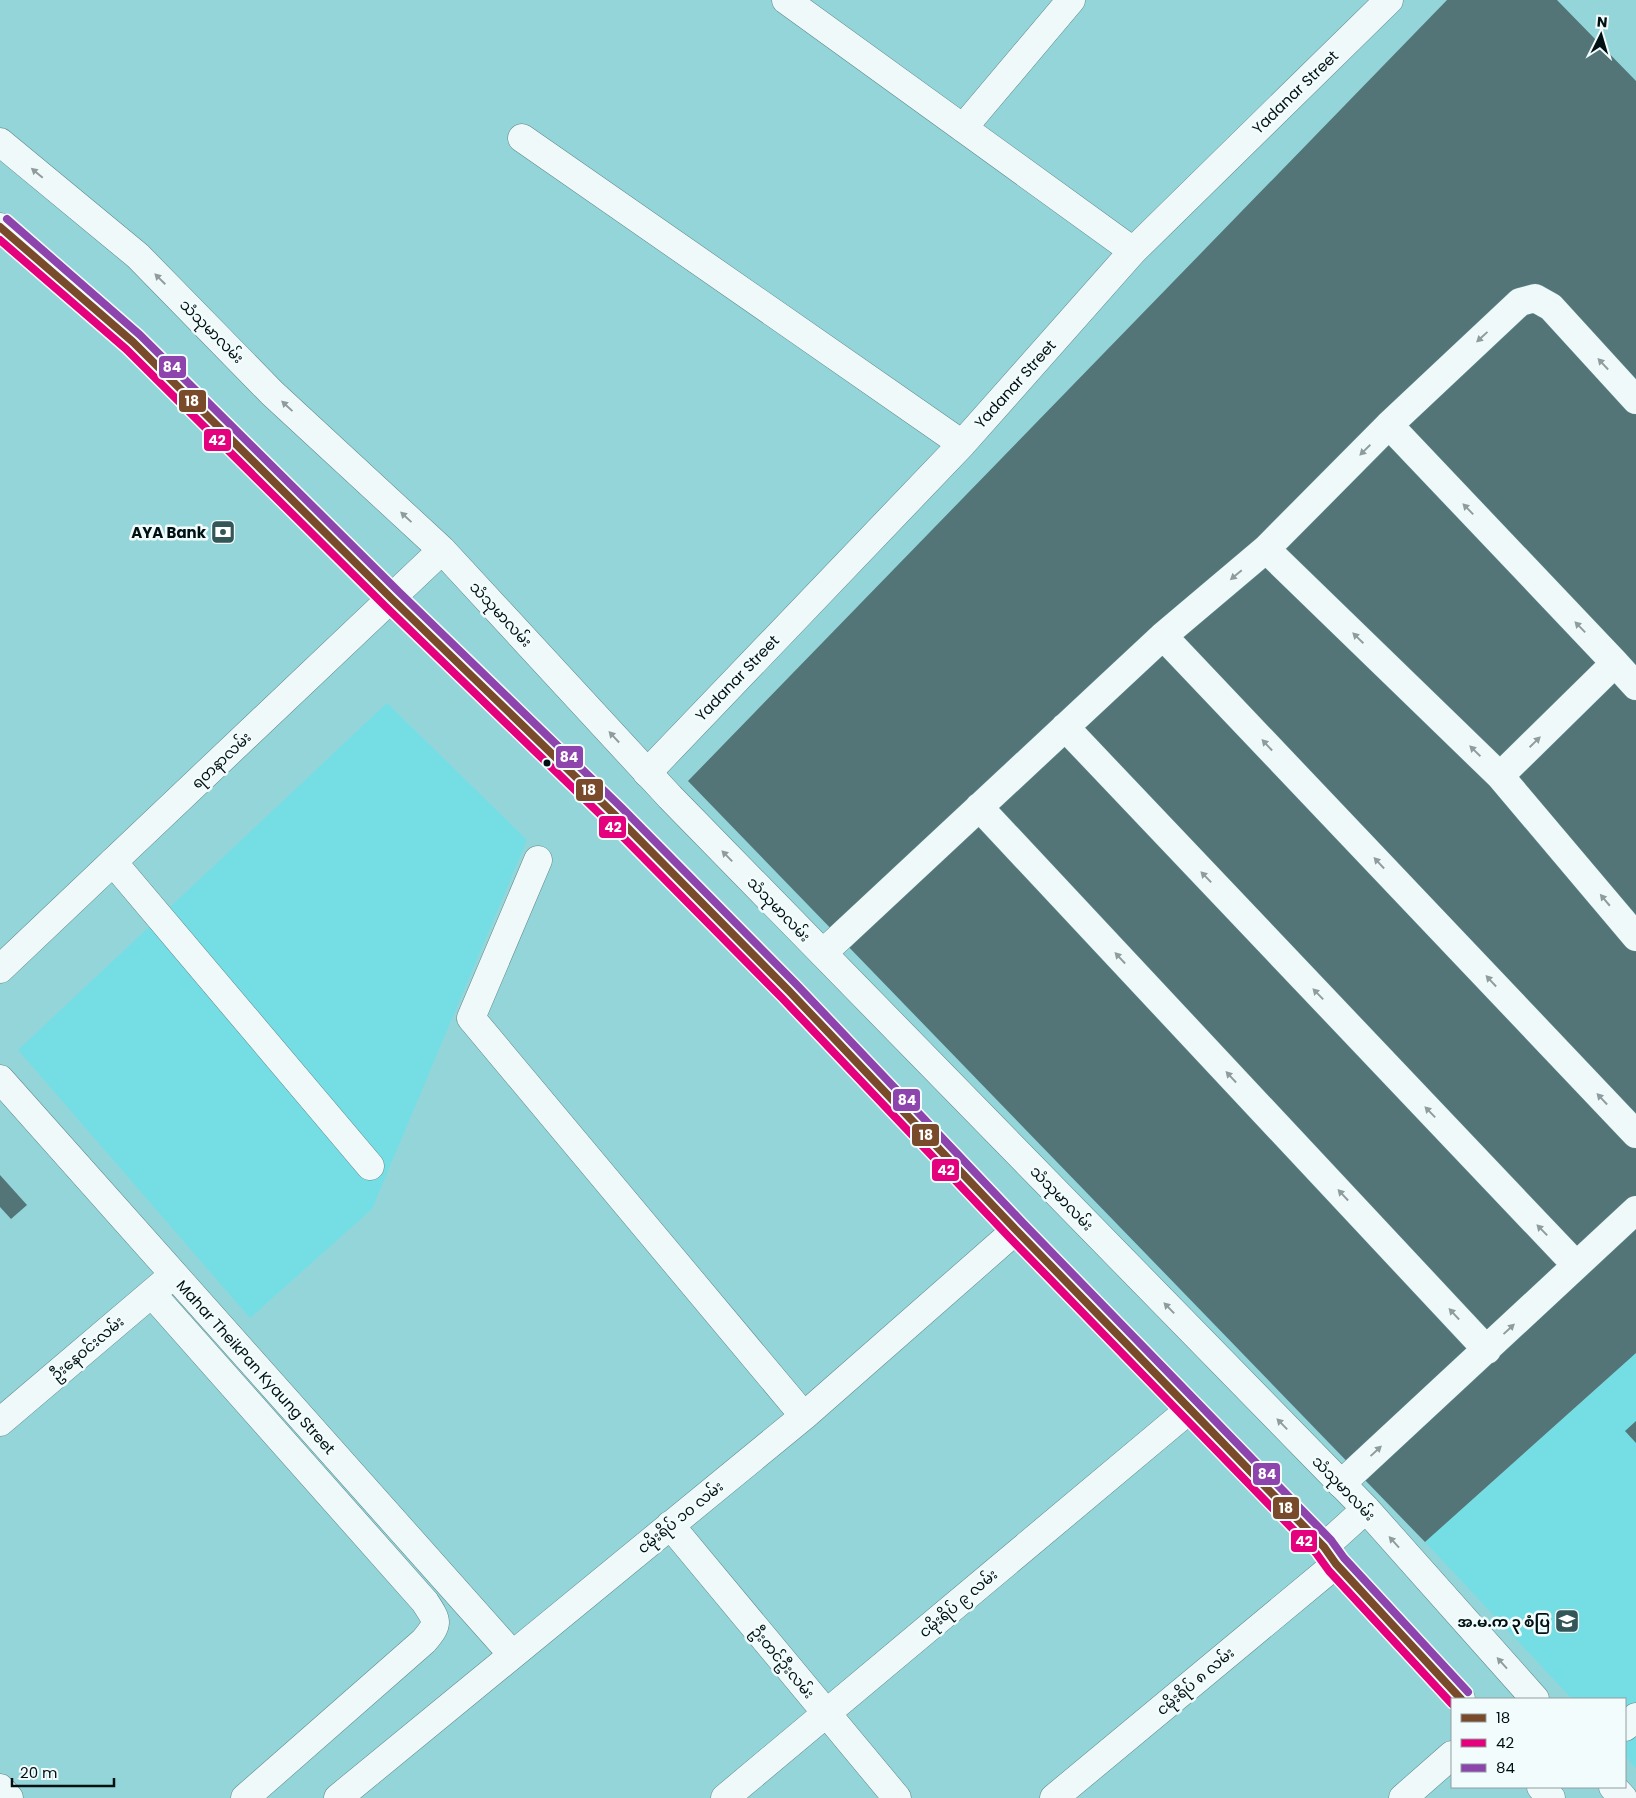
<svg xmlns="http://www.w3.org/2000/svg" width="1636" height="1798" viewBox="0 0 1636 1798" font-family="Poppins,'Noto Sans Myanmar',sans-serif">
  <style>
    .built { fill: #75dee4 }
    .building { fill: #537578 }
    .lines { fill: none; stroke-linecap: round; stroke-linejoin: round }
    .minor-casing { stroke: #5f898b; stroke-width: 29 }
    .major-casing { stroke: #5f898b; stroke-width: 29 }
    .minor { stroke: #eff9f9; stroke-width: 28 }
    .major { stroke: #eff9f9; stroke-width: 28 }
    .bus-1-casing { stroke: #f2fcfd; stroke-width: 11 }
    .bus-2-casing { stroke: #f2fcfd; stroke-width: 11 }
    .bus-3-casing { stroke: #f2fcfd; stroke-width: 11 }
    .bus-1 { stroke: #7a4b2a; stroke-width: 8 }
    .bus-2 { stroke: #e5007d; stroke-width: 8 }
    .bus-3 { stroke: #8e44ad; stroke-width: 8 }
    .oneway { fill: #8f9c9d }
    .bus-dot { fill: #001113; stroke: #f2fcfd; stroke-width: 2 }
    .labels { text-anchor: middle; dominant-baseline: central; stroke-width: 5; stroke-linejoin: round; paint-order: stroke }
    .street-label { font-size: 15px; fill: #001113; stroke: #f2fcfd }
    .poi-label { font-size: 15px; font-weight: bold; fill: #001113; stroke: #f2fcfd; text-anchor: end }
    .line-badge { stroke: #f2fcfd; stroke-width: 2 }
    .badge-label { font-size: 14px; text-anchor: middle; font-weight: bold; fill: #fff }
  </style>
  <rect width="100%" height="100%" fill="#94d5d9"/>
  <path class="built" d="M387,703L527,840L372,1209L250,1318L18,1050Z
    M1636,1353V1768L1625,1756V1699H1572L1425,1542Z"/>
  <path class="building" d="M1447,0H1557L1636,81V1353L1425,1542L688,781Z
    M0,1175L27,1205L11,1219L0,1207Z
    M1636,1421V1443L1625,1431Z"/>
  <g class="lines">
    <defs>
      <path id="minor" d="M786,0L1133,251
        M963,128L1071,0
        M522,138L962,444
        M1389,425L1615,663L1500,776
        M1266,549L1500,776L1636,937
        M1163,636L1636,1134
        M1615,663L1636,686
        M1065,727L1576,1265
        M647,773L962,444L1133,251L1389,0
        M979,807L1487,1350
        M538,860L471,1018L804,1416
        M113,862L370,1166
        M823,953L1163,636L1266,549L1389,425L1520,302L1535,298L1551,307L1636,400
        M0,1079L512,1654
        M152,1294L425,1602C438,1622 439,1623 424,1641L245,1798
        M0,1422L165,1282
        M1341,1484L1636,1210
        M670,1525L897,1798
        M1625,1727L1636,1717
        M0,1788L9,1798
        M338,1798L804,1416L1016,1230
        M725,1798L1190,1409
        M1054,1798L1336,1564
        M1403,1798L1452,1755"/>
      <path id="major" d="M0,142L138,256L272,393L442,550L670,797L1366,1509L1535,1699
        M0,227L133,342L392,599L615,815L789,991L1016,1230L1324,1547L1336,1564L1461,1699
        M0,969L442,550
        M1324,1547L1366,1509
        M1541,1787L1551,1798
        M1613,1787L1623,1798"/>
    </defs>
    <use href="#minor" class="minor-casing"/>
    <use href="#major" class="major-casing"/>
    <use href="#minor" class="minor"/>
    <use href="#major" class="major"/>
    <defs>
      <path id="bus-1" d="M0,227L133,342L392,599L615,815L789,991L1016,1230L1324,1547L1336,1564L1461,1699"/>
      <path id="bus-2" d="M0,240L126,349L385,606L608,822L782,998L1009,1237L1316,1553L1329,1571L1452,1704"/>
      <path id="bus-3" d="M7,219L140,335L399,592L622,808L796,984L1023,1223L1331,1540L1344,1558L1468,1692"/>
    </defs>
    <use href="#bus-1" class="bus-1-casing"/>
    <use href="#bus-2" class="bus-2-casing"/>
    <use href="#bus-3" class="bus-3-casing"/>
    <use href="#bus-1" class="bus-1"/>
    <use href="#bus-2" class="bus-2"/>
    <use href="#bus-3" class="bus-3"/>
  </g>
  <defs><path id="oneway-solid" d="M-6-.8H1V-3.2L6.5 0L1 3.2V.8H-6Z" transform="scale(1.25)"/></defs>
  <g class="oneway">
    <use href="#oneway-solid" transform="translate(37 173) rotate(-140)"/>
    <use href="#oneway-solid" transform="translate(160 279) rotate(-135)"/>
    <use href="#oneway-solid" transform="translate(1482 337) rotate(137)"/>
    <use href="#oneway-solid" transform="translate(1603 364) rotate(-133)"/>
    <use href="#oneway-solid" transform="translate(287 406) rotate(-137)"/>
    <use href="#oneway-solid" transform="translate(1365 450) rotate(135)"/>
    <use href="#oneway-solid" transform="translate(1468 509) rotate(-134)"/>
    <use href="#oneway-solid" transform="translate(406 517) rotate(-137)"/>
    <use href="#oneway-solid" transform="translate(1236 575) rotate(140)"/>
    <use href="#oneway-solid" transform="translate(1580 627) rotate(-134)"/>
    <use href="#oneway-solid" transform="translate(1358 638) rotate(-136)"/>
    <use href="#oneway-solid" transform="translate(614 737) rotate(-133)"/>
    <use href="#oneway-solid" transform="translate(1535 742) rotate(-44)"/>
    <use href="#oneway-solid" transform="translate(1267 745) rotate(-133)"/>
    <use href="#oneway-solid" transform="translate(1475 751) rotate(-136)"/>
    <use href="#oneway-solid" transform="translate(727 856) rotate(-134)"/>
    <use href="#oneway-solid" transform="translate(1379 863) rotate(-133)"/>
    <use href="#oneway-solid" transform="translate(1206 877) rotate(-134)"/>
    <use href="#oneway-solid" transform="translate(1605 900) rotate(-130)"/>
    <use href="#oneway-solid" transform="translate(1120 958) rotate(-133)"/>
    <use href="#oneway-solid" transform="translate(1491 981) rotate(-133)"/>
    <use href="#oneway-solid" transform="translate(1318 994) rotate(-134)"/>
    <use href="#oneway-solid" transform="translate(1231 1077) rotate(-133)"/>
    <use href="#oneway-solid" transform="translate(1602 1099) rotate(-133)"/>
    <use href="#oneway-solid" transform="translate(1430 1112) rotate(-134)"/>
    <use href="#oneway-solid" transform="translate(1343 1195) rotate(-133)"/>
    <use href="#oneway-solid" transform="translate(1542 1230) rotate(-134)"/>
    <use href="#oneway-solid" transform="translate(1169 1308) rotate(-134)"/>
    <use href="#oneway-solid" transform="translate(1454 1314) rotate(-133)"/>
    <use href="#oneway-solid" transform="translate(1509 1329) rotate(-43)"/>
    <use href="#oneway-solid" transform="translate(1282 1424) rotate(-134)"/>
    <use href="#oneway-solid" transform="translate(1376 1451) rotate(-43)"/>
    <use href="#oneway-solid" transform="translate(1394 1542) rotate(-132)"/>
    <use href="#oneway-solid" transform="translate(1502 1663) rotate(-132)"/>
  </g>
  <defs>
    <symbol id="bank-square" viewBox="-11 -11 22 22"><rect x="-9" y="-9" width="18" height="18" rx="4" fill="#345658" stroke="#f2fcfd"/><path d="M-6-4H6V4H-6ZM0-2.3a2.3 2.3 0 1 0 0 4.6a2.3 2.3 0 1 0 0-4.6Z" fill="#fff"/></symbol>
    <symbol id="school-square" viewBox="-11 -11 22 22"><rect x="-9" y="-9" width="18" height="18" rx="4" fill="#345658" stroke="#f2fcfd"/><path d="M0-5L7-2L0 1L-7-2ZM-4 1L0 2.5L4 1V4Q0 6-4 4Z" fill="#fff"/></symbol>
  </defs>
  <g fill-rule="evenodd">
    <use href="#bank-square" x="209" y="518" width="28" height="28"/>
    <use href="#school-square" x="1553" y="1607" width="28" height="28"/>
  </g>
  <circle class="bus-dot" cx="547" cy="763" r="4.5"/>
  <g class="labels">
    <g class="street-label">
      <text transform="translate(1295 92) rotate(-44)">Yadanar Street</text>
      <text transform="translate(212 331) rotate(45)">သံသုမာလမ်း</text>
      <text transform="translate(1015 384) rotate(-48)">Yadanar Street</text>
      <text transform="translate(501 614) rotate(47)">သံသုမာလမ်း</text>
      <text transform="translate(737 678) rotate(-46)">Yadanar Street</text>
      <text transform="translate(221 760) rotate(-43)">ရတနာလမ်း</text>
      <text transform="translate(779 909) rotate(46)">သံသုမာလမ်း</text>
      <text transform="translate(1062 1198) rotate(46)">သံသုမာလမ်း</text>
      <text transform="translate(87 1348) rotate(-40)">ဦးနေဝင်းလမ်း</text>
      <text transform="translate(256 1367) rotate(48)">Mahar TheikPan Kyaung Street</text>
      <text transform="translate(1344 1488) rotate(46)">သံသုမာလမ်း</text>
      <text transform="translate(680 1517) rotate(-39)">ငမိုးရိပ် ၁၀ လမ်း</text>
      <text transform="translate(958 1603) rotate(-40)">ငမိုးရိပ် ၉ လမ်း</text>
      <text transform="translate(783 1662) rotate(50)">ဦးတင်ဦးလမ်း</text>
      <text transform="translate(1195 1681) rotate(-40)">ငမိုးရိပ် ၈ လမ်း</text>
    </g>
    <g class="poi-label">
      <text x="206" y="532">AYA Bank</text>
      <text x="1550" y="1621">အ.မ.က ၃ စံပြ</text>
    </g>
  </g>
  <g class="line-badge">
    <rect x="158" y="355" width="29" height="24" rx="5" fill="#8e44ad"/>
    <rect x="178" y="389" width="29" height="24" rx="5" fill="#7a4b2a"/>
    <rect x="203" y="428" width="29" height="24" rx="5" fill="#e5007d"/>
    <rect x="555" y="745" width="29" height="24" rx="5" fill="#8e44ad"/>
    <rect x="575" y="778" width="29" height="24" rx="5" fill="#7a4b2a"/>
    <rect x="598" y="815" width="29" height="24" rx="5" fill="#e5007d"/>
    <rect x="892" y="1088" width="29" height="24" rx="5" fill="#8e44ad"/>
    <rect x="911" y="1123" width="29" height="24" rx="5" fill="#7a4b2a"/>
    <rect x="931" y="1158" width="29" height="24" rx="5" fill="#e5007d"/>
    <rect x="1252" y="1462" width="29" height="24" rx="5" fill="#8e44ad"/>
    <rect x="1272" y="1496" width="28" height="24" rx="5" fill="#7a4b2a"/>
    <rect x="1290" y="1529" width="28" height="24" rx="5" fill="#e5007d"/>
  </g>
  <g class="badge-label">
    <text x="172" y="372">84</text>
    <text x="192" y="406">18</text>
    <text x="217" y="445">42</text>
    <text x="569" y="762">84</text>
    <text x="589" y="795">18</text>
    <text x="613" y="832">42</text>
    <text x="907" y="1105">84</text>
    <text x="926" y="1140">18</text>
    <text x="946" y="1175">42</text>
    <text x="1267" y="1479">84</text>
    <text x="1286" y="1513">18</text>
    <text x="1304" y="1546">42</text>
  </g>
  <rect x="1451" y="1698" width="175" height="90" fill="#f2fcfd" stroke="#919e9f"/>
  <rect x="1461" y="1714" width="25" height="8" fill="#7a4b2a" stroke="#919e9f"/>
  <text x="1496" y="1723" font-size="15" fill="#001113">18</text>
  <rect x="1461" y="1739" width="25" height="8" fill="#e5007d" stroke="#919e9f"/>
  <text x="1496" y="1748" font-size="15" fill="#001113">42</text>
  <rect x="1461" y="1764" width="25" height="8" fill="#8e44ad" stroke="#919e9f"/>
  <text x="1496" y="1773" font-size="15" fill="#001113">84</text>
  <g transform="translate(1601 35) rotate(5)" stroke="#f2fcfd" stroke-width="4" paint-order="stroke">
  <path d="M0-4L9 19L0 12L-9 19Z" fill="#001113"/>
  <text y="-8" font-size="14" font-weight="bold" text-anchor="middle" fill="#001113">N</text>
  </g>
  <path d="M12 1778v8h102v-8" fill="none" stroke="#001113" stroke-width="2.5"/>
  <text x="20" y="1778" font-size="15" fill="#001113" stroke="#f2fcfd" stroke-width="4" paint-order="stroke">20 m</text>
</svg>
